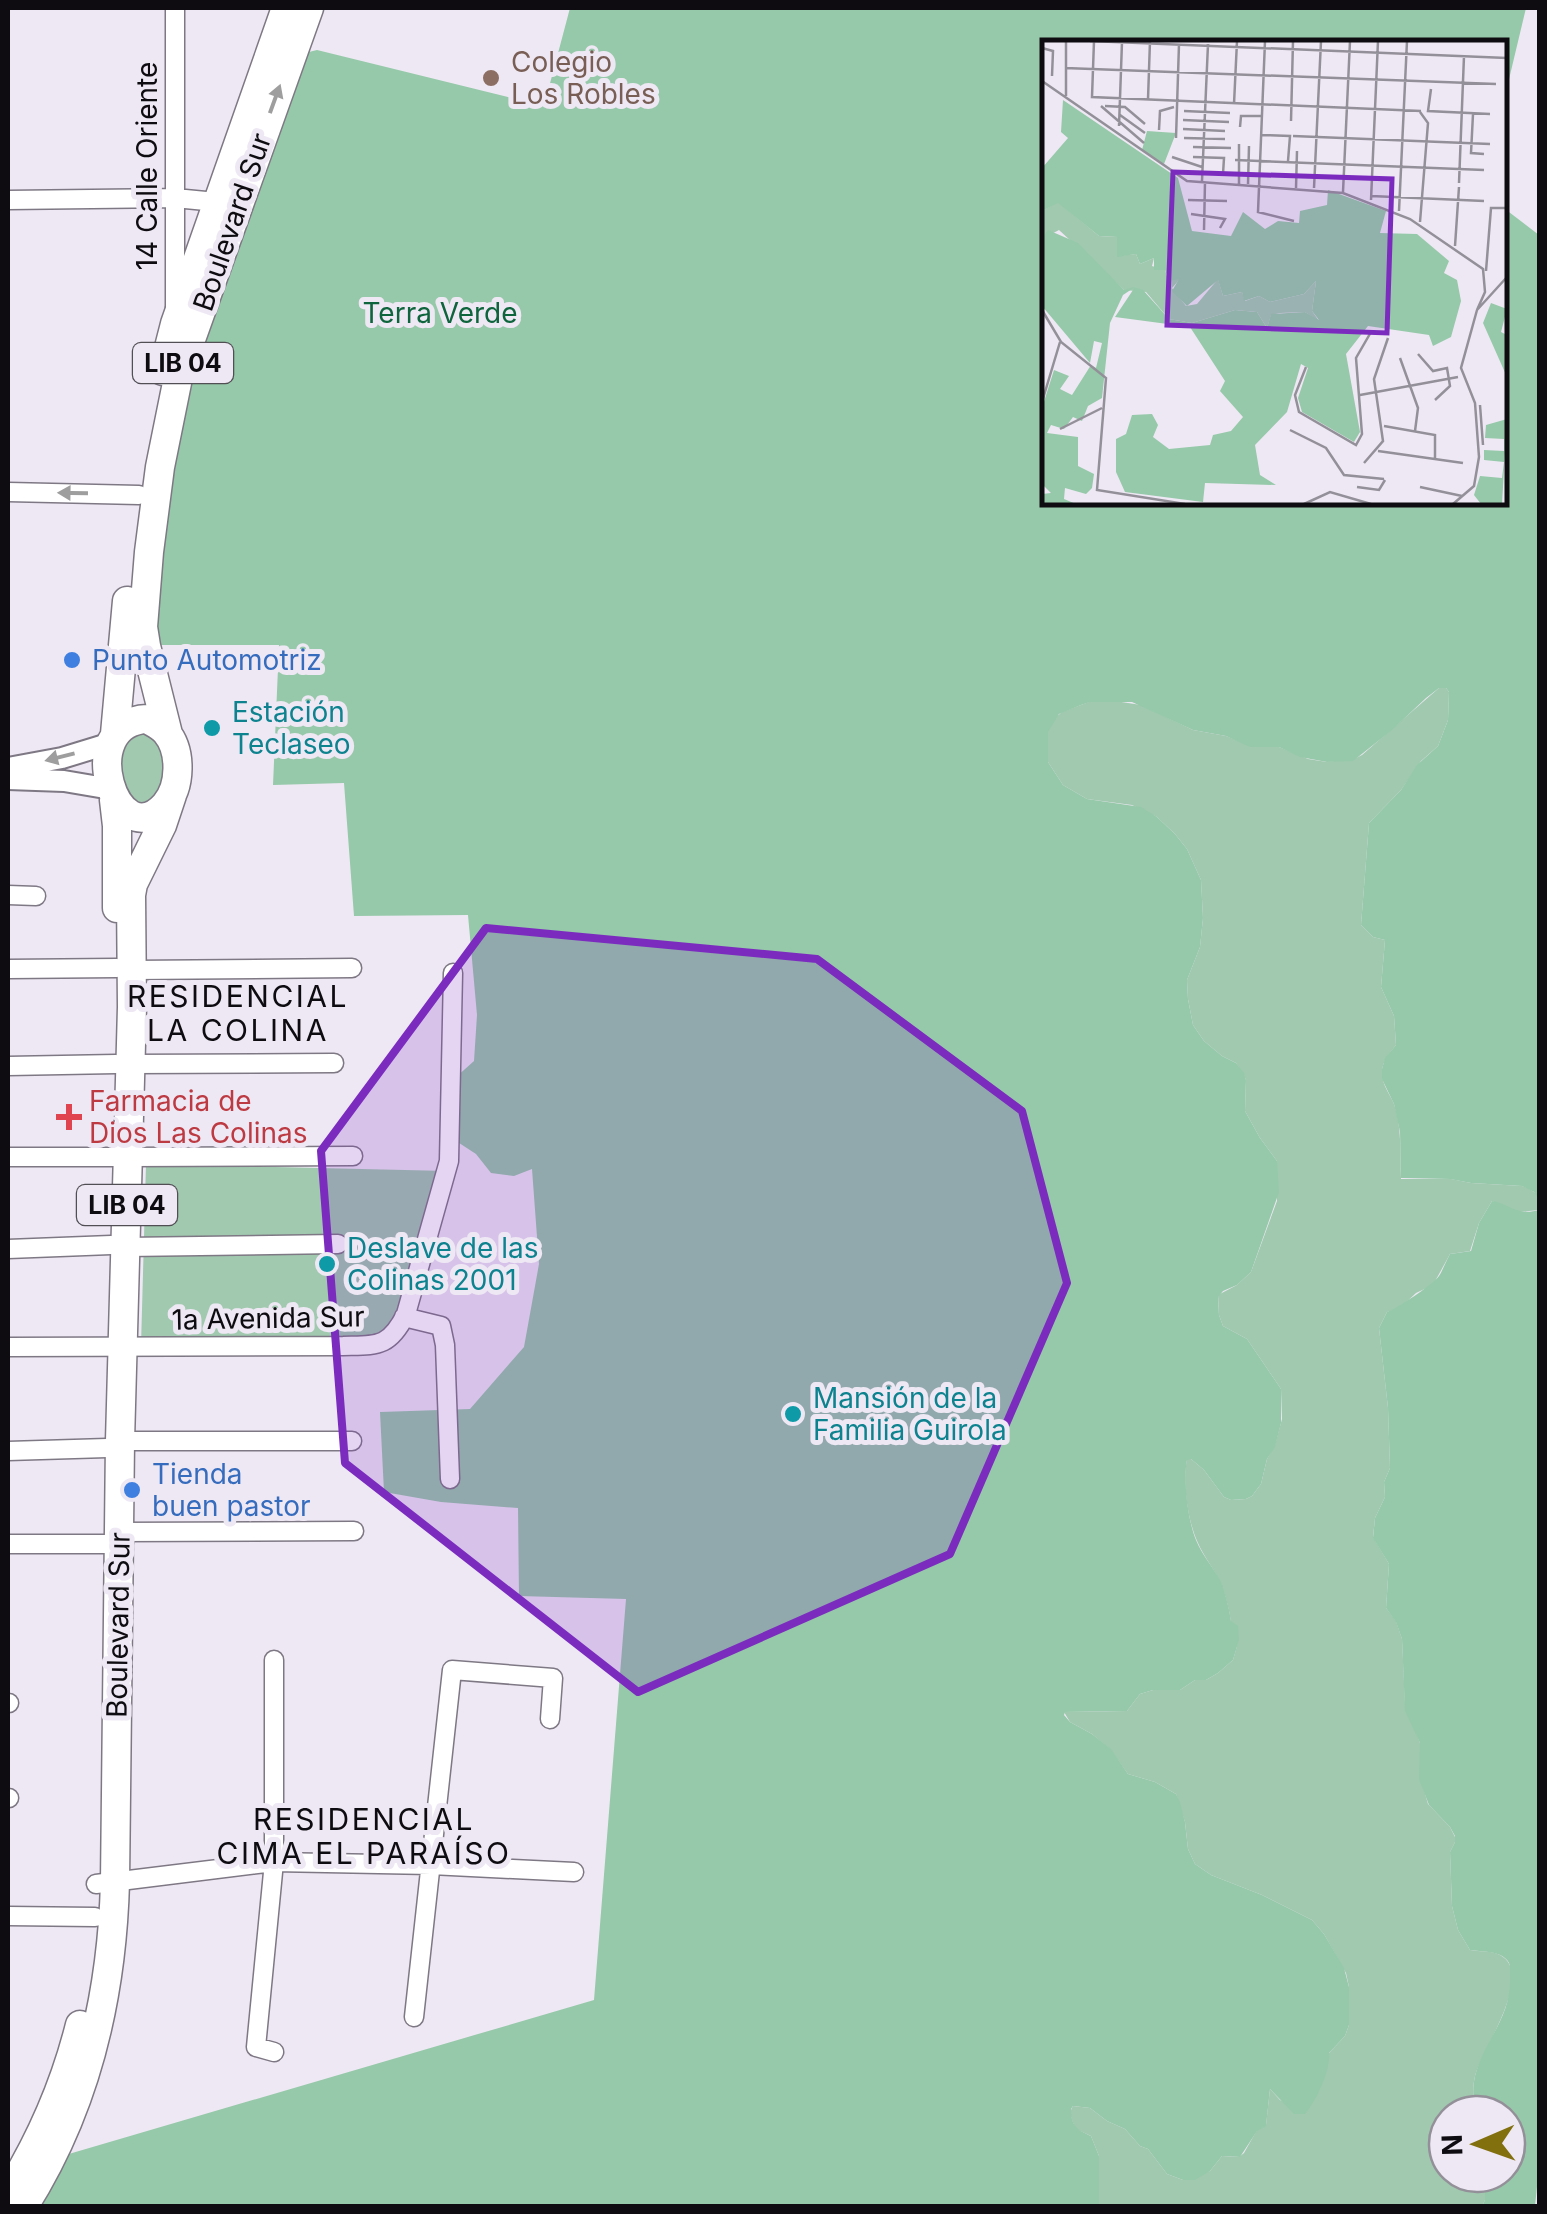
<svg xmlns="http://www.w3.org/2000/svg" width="1547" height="2214" viewBox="0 0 1547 2214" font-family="Inter,sans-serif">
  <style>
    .green { fill: #a0c9af }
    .forest { fill: #96c9a9 }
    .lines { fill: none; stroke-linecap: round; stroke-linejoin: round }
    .minor-casing { stroke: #7e7884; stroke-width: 21 }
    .tertiary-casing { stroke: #7e7884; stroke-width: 24 }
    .trunk-casing { stroke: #7e7884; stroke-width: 31 }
    .minor { stroke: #fff; stroke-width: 18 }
    .tertiary { stroke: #fff; stroke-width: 20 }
    .trunk { stroke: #fff; stroke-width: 28 }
    .oneway { fill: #9f9e9f }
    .marked { fill: #7b2cbf; fill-opacity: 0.2; stroke: #7b2cbf; stroke-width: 8; stroke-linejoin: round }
    .education-dot { fill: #8d6e63; stroke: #eee8f4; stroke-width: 4 }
    .shop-dot { fill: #3f7fe0; stroke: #eee8f4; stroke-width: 4 }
    .culture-dot { fill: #0f9aa8; stroke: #eee8f4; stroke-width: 4 }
    .health-dot { fill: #e0444e; stroke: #eee8f4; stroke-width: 4 }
    .labels { text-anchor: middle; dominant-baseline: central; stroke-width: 10; stroke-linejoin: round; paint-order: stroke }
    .shield { fill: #eee8f4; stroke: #514e54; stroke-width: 2.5 }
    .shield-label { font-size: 25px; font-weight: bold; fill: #0e0c10 }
    .education-label { font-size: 28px; fill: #785e54; stroke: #eee8f4; text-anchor: start }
    .street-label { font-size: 28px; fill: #0e0c10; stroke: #eee8f4 }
    .park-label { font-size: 28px; fill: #0e643c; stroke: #eee8f4 }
    .shop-label { font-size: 28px; fill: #366cbe; stroke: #eee8f4; text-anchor: start }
    .culture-label { font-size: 28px; fill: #0d838f; stroke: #eee8f4; text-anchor: start }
    .health-label { font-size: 28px; fill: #be3a42; stroke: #eee8f4; text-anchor: start }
    .neighbourhood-label { font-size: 30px; letter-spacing: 2.5px; fill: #0e0c10; stroke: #eee8f4 }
    .inset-road { fill: none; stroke: #949099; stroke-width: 2.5 }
    .view { fill: #7b2cbf; fill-opacity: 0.15; stroke: #7b2cbf; stroke-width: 5 }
    .inset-edge { fill: none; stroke: #0e0c10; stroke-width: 5 }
  </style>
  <rect width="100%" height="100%" fill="#eee8f4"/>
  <path class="green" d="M1439,688H1446L1449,692L1448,720L1438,746L1421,761L1401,790L1369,823L1361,925L1373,937L1385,940L1381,987L1394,1016L1396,1045C1389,1054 1382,1061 1382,1073C1382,1085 1390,1094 1394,1104C1402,1127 1400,1154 1401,1179H1451L1471,1183L1522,1186L1528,1188L1538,1195L1539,1210L1518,1212L1492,1201L1479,1223L1470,1251L1450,1254L1433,1285L1416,1293L1399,1309L1387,1312L1379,1328L1388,1408L1390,1468L1384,1482L1385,1497L1375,1518L1373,1537L1389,1564L1386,1608L1396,1621L1402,1639L1405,1703L1420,1743L1424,1790L1428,1804L1450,1827L1455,1837V1842L1450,1852L1452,1906L1458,1930L1470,1950C1480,1952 1491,1950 1500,1955C1536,1974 1481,2051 1475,2076C1472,2089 1473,2101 1477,2114H1447V2174H1485V2200L1482,2206H1099V2156L1091,2136L1076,2129C1072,2121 1068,2113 1073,2106L1090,2108L1107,2121L1125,2129L1140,2146L1148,2149L1167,2174L1183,2180L1210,2171L1222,2156L1239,2157L1244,2153L1257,2130L1266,2125L1270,2089L1280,2100L1306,2112L1322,2082L1329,2053L1345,2036L1349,2025V1987L1346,1973L1324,1934L1312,1920L1262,1895L1211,1875L1195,1864L1188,1849L1185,1822L1176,1794L1155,1782L1128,1774L1110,1749L1092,1734L1070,1722L1064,1712L1127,1711L1140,1694L1153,1690H1180L1195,1680H1206L1218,1673L1233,1660L1237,1646L1238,1627L1231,1622C1229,1609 1226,1596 1221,1584C1215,1570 1204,1557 1198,1543C1188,1522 1182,1483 1187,1459H1191L1204,1470L1224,1497L1231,1500L1246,1499L1252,1496L1261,1484L1267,1459L1275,1445L1282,1419L1281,1389L1247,1339L1223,1326L1219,1315L1218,1295L1237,1285L1251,1272L1277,1201V1161L1260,1138L1245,1111L1246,1080L1244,1075L1236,1063L1222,1056L1204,1041L1193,1025L1188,999L1187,980L1200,947L1203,918L1201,880L1187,849L1175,834L1157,817L1132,805L1087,799L1063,785L1048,762L1047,732L1056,717L1062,712L1089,702L1115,701L1141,705L1193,730L1226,736L1254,747H1279L1308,759L1327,762L1356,758L1362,755Z
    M147,730C152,736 160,743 163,750C170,770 161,801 138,804C114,782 116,770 124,740Z
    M146,1164L448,1171L407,1310L371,1345L141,1346Z"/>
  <path class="forest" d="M570,8H1526L1505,96L1504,42H1044V502H1504L1505,209L1539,235V1200L1534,1192L1522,1186L1471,1183L1450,1179L1401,1178L1400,1132L1394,1104L1382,1079V1069L1385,1058L1396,1045L1394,1016L1381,987L1385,940L1373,937L1361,925L1369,823L1401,790L1417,765L1438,746L1448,720L1449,692L1446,688H1439L1426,698L1392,730L1353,761L1327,762L1300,757L1279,747H1250L1226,736L1193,730L1132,702H1090L1081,705L1059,714L1048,732V762L1063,785L1087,799L1141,807L1157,817L1175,834L1187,849L1201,880L1203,918L1200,947L1187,980L1188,999L1193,1025L1204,1041L1222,1056L1236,1063L1244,1073L1246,1080L1245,1111L1260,1138L1277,1161L1279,1192L1251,1272L1237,1285L1223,1291L1218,1297L1219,1315L1223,1326L1247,1339L1281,1389V1423L1275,1447L1267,1459L1261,1484L1252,1496L1246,1499L1231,1500L1224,1497L1204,1470L1191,1459L1187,1460C1183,1480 1188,1521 1196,1540C1202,1555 1214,1568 1221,1582C1226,1595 1229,1608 1231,1621L1238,1626L1239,1640L1233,1660L1218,1673L1206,1680H1195L1180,1690H1153L1140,1694L1127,1711L1065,1712L1064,1715L1070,1722L1092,1734L1111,1749L1128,1774L1155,1782L1176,1794L1180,1802L1185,1822L1188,1849L1195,1864L1211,1875L1262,1895L1312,1920L1324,1934L1344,1968L1349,1987V2025L1345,2036L1329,2053C1331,2070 1316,2101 1305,2114H1294L1270,2089L1266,2126L1257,2131L1240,2157L1222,2156L1210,2171L1195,2180H1183L1167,2174L1148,2149L1140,2146L1125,2129L1107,2121L1090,2108L1073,2106L1071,2109C1071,2127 1078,2130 1091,2136L1099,2156V2206H34L62,2156L594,2000L626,1599L519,1596L518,1508L441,1502L384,1492L380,1412L470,1409L524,1347L539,1264L532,1169L514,1176L491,1173L476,1154L453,1139L455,1078L474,1061L477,1015L468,915L354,916L344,783L273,785L279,645H132L188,375L305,53L317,50L544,106Z
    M1492,1201C1513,1205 1515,1216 1540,1210V2158L1535,2206H1482L1485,2200V2174H1507V2114H1477C1473,2101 1472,2090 1475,2076C1485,2038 1512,2018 1510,1975C1510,1968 1511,1965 1507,1960C1498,1950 1481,1952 1470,1950L1458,1930L1452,1906L1450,1852L1455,1842V1836L1450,1827L1429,1805L1419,1779L1420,1743L1405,1711L1402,1639L1396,1622L1386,1608L1389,1564L1373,1538L1375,1518L1385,1497L1384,1482L1390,1468L1388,1408L1379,1328L1387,1312C1395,1310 1435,1283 1439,1276C1443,1270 1446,1261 1450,1254L1471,1251L1479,1223Z"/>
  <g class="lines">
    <defs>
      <path id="minor" d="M175,8V307
        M8,200L175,198L216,202
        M8,492L139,495
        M8,895L36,896
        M8,969L117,968
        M133,970L352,968
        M131,1064L334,1063
        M8,1066L116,1064
        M8,1157H114
        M129,1157L353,1156
        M126,1247L338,1244
        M8,1249L111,1245
        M404,1317L441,1326L445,1345L450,1479
        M8,1347L343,1346C377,1345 389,1348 406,1314L449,1161L453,973
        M120,1441H352
        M8,1451L107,1448
        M119,1532L354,1531
        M8,1544H105
        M274,1660V1862L256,2047L274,2052
        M8,1703H9
        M8,1798H9
        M96,1884L274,1862L431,1865L574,1872
        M8,1916L95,1917
        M414,2017L452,1670L553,1678L550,1719"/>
      <path id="tertiary" d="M8,768L62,758L111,743
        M8,779L64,781L111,789"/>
      <path id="trunk" d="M163,371L175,324L286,8
        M147,719C154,723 161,726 166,732C182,751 181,787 165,805C116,859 73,722 147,719Z
        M115,734L127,601
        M168,734L146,646L143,627L149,552L160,467L179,373L309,8
        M114,800L117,826V908
        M8,2193C41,2140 65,2085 80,2025
        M24,2206C86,2108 112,1998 115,1882L120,1441L132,1007L131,895L133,884L162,825L172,795"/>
    </defs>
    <use href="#minor" class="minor-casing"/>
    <use href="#tertiary" class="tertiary-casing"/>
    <use href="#trunk" class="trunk-casing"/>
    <use href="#minor" class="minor"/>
    <use href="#tertiary" class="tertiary"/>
    <use href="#trunk" class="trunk"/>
  </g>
  <defs><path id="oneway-solid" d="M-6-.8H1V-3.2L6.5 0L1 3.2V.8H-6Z" transform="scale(2.5)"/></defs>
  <g class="oneway">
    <use href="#oneway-solid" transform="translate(275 99) rotate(-70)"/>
    <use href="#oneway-solid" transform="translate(73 493) rotate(-179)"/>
    <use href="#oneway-solid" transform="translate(60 757) rotate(166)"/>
  </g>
  <path class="marked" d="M486,928L817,959L1022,1111L1067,1283L950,1554L638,1692L345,1463L321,1151Z"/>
  <circle class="education-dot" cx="491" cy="78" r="10"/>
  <g class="shop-dot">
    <circle cx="72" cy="660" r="10"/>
    <circle cx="132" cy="1490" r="10"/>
  </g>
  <g class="culture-dot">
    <circle cx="212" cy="728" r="10"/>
    <circle cx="327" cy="1264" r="10"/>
    <circle cx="793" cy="1414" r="10"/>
  </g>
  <path class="health-dot" d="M64 1102h10v10h10v10h-10v10h-10v-10h-10v-10h10z"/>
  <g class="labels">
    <g class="shield">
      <rect x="133" y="343" width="100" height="40" rx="8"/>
      <rect x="77" y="1185" width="100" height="40" rx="8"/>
    </g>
    <g class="shield-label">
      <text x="183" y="363">LIB 04</text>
      <text x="127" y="1205">LIB 04</text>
    </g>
    <g class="education-label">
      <text x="511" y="62">Colegio<tspan x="511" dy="32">Los Robles</tspan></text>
    </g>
    <g class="street-label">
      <text transform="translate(147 166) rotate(-90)">14 Calle Oriente</text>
      <text transform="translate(232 222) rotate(-71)">Boulevard Sur</text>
      <text transform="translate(268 1318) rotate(-1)">1a Avenida Sur</text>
      <text transform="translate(118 1625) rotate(-89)">Boulevard Sur</text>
    </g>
    <g class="park-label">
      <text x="440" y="313">Terra Verde</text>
    </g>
    <g class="shop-label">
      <text x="92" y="660">Punto Automotriz</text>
      <text x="152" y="1474">Tienda<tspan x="152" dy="32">buen pastor</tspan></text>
    </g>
    <g class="culture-label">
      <text x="232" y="712">Estación<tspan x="232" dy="32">Teclaseo</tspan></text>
      <text x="347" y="1248">Deslave de las<tspan x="347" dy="32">Colinas 2001</tspan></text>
      <text x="813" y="1398">Mansión de la<tspan x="813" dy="32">Familia Guirola</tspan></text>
    </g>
    <g class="health-label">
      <text x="89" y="1101">Farmacia de<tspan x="89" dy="32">Dios Las Colinas</tspan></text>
    </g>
    <g class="neighbourhood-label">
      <text x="238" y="996">RESIDENCIAL<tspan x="238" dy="34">LA COLINA</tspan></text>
      <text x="364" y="1819">RESIDENCIAL<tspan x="364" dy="34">CIMA EL PARAÍSO</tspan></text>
    </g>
  </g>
  <g transform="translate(1042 40)">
    <rect width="465" height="465" fill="#eee8f4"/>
    <path d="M16,162L57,196L75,197V216L94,214L98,224L112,218L110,226L123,230L126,239H138L130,248L144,266L155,264L176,239L181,256L200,252L203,261L217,256L228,262L262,254L274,241L270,271L277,281L263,272L238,273L229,275L225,288L215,272L193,270L150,283L127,279L104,252L82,250L17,190L0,199V171Z" fill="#a0c9af"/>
    <path d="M21,60L136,138L150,191L189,196L201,172L223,189L236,181L257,183L258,171L285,165L286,150L344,171L338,193L375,194L407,221L402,233L415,240L419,261L409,297L391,306L387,295L326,286L304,314L318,392L312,402L260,372L256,358L266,328L259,324L245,372L213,405L218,435L234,445L163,443L161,462L83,452L74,432V399L84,394L90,375L110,374L116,385L111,397L127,409L168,405L171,395L189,391L201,377L178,351L183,341L148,287L73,277L93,247L81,255L68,283L60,358L46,366L40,381L31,377L22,389L9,385L5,393L36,397V426L52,434L50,448L44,454L23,448L22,459L34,464H0V454L9,453L0,444V368L12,330L27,336L18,349L30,355L49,325L54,328L60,303L52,301L48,323L0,266V199L6,190L36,203L82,250L92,247L101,250L127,279L150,283L193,270L215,272L225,288L229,274L263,272L277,280L270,271L274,241L262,254L228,262L217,256L202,261L200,252L181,256L176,240L145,266L130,251L137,239L127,241L123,230H112V218L98,224L94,214L75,217V197L57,196L16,163L0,171V128L26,98L19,92ZM105,91L134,93L122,124L100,110ZM449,263L465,269L459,292L465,295V337L441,283ZM465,379L460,464H439L432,455L438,436L460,438L462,422L442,420V410L462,411V399L443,398L444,385Z" fill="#96c9a9"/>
    <path class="inset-road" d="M48,1L465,18M52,1L50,57L379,71M223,1L216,172L252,181M0,8L11,11L10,36M23,28L454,44M0,41L145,141L301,153L368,179L441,229L443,252L435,270M389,49L386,71L448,74M24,56V1M106,59L108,1M192,64L195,1M59,66L102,103M63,66L83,67L103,84M142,71L188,73M378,72L386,83L378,182M431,74L429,113L442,114M78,75L103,93M141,80L187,82M249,81L251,1M77,86L80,2M198,87L199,76H220M141,89L183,91M117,90L118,71L132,67M220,95L248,96L246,121M251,96L448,104M134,98L137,4M142,98L183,99M151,107L189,108M130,117L160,127M151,117L182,118L181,134M193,120L442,130M160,141L166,4M417,143L422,16M206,144L207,106M197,145V104M254,148L255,111M272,148L279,1M301,152L308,1M329,156L442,161M146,160L185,161M329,160L336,1M357,171L365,1M149,174L183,179L178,188M162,190L163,142M413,206L417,147M444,231L449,168H465M0,270L19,302L64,338L55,450L143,464M376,314L391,331L405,328L408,346L393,360M358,318L376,368L373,391M264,327L253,355L257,372L314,405L320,394L314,318L329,292M318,355L416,337M0,362L18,302M438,365L441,405M342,386L393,395V420M18,389L60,368M248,390L284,408L302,435L342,439M336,411L421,423M322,423L341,401L332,339L346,298M315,447L337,450L343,440M378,447L420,456M262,464L288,452L329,464M411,464L432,446L437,417L433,363L419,328L435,270L465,237"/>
    <path class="view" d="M131,132L350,139L345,293L125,285Z"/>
    <rect width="465" height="465" class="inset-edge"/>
  </g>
  <rect width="1547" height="2214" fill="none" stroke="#0e0c10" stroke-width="20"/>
  <g transform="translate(1477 2144) rotate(268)"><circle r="48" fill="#eee8f4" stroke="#949099" stroke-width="2.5"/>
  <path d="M0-8L18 38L0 25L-18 38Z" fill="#82700f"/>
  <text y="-15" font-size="28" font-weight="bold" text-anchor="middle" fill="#0e0c10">N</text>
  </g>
</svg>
